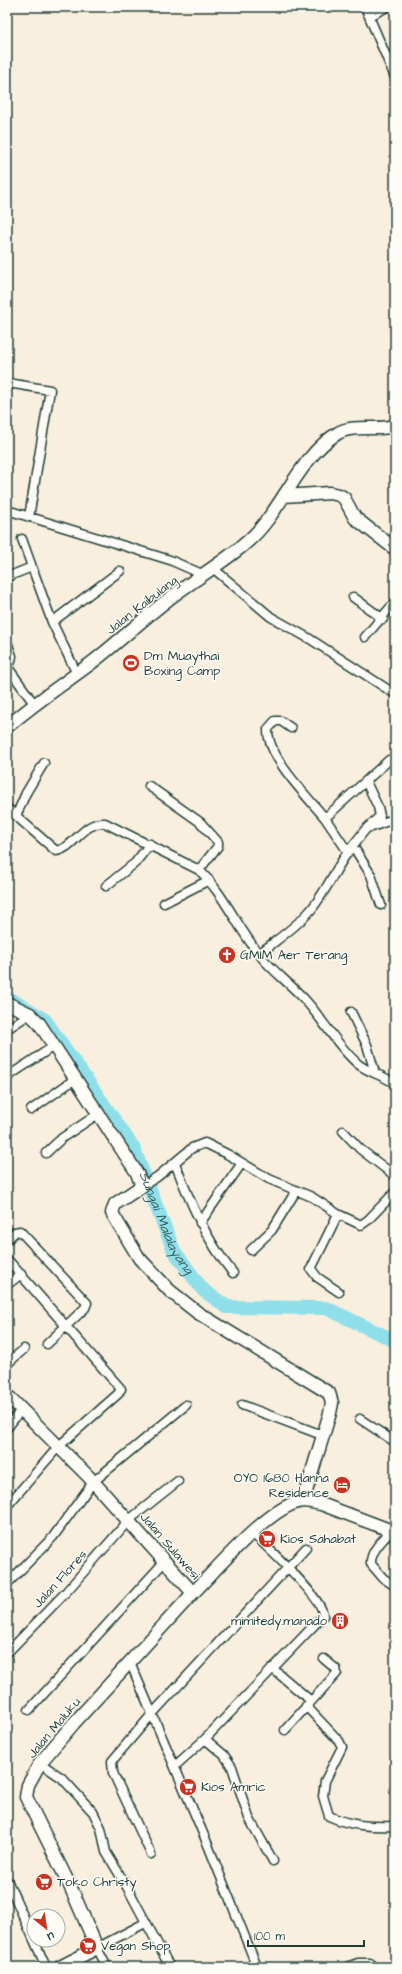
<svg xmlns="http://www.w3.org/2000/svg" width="402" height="1974" viewBox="0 0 402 1974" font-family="'Architects Daughter',sans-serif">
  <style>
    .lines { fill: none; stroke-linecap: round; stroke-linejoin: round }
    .river { stroke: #8fdfeb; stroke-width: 14 }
    .street-casing { stroke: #1f3d34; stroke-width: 11 }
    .secondary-casing { stroke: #1f3d34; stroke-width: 15 }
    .street { stroke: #fdfcf7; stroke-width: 8 }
    .secondary { stroke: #fdfcf7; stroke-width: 12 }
    .labels { text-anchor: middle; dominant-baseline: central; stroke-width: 3; stroke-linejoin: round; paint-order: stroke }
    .street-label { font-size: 13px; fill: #1f3d34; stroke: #fdfcf7 }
    .poi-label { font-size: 13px; fill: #1f3d34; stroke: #fdfcf7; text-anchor: start }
    .water-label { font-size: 14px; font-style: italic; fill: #355d59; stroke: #fdfcf7 }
  </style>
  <rect width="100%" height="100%" fill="#f9efde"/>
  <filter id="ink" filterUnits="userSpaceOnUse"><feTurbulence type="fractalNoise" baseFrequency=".025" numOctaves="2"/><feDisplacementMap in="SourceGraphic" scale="8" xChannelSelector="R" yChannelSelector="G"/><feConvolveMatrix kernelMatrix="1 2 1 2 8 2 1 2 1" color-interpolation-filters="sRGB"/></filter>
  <g filter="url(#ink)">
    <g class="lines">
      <path class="river" id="s1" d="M7,997L45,1020L133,1147L174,1251L203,1290L227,1307L326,1308L395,1341"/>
      <defs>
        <path id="street" d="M365,7L395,77
          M370,16L387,7
          M7,387L8,383L50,390L29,517
          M7,510L170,560L204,575
          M22,539L32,567
          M214,569L271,617L310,639L395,694
          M7,577L32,567L52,622L77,674
          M353,597L383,619
          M52,622L120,571
          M365,637L395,602
          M7,642L12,656L9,669L35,705
          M291,728L281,721H275L268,729C267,757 307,796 325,818
          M149,786L200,822L218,842V846L199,870
          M7,808L56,851C75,848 83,821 105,823L199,870C224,894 237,927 259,954C272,971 291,984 306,1001C324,1021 337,1046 358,1064C369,1073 384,1075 395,1084
          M16,816L26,793L44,763
          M372,827L388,821
          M353,846L371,875L381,905
          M348,852L365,830L380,816L378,807L368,786
          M106,886L135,863L150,844
          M164,903L209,880
          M259,954C275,941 295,928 309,912C325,894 334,871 348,852L325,818L389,760
          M351,1012L367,1045L375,1073
          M7,1029L30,1014
          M7,1077L54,1046
          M31,1110L75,1079
          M343,1131L360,1149L395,1176
          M46,1153L62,1138L98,1114
          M175,1163C190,1202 206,1240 233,1273
          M142,1186L157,1177L192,1148L205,1143L227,1154L269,1179L312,1197L338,1214L361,1225L368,1220L395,1192
          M338,1214L311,1269L317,1277L339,1292
          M200,1223L242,1163
          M7,1240L15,1232L20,1231L87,1303L85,1308L47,1344
          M251,1250L272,1230L296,1191
          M7,1259L121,1389L118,1394L59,1446L7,1506
          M7,1285L21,1274
          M7,1364L24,1349
          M242,1405L322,1435
          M360,1419L395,1442
          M7,1428L21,1410
          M391,1531C383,1540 370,1551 371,1564L383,1578L395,1586
          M7,1584L53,1537L93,1482L186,1405
          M7,1653L66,1592L129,1520L178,1481
          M130,1662L208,1845L257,1967
          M272,1668L311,1701
          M306,1706L339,1741L342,1747L325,1781L323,1796L329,1816C351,1826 371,1827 395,1826
          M29,1710L165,1561
          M285,1730L337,1673L336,1669L324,1659
          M205,1739L224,1755L232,1767L249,1818L273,1861
          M40,1763L62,1778L93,1812L101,1828L106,1852L127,1887L170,1967
          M175,1766L205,1739L323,1616C325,1600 266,1546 252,1533
          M151,1854L113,1773L112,1761L153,1713L306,1548
          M7,1880L34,1940
          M34,1940L46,1967
          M107,1967L97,1948L145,1923
          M347,1967L358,1963H370"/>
        <path id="secondary" d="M284,496L330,493L339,495L344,498L355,518L395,549
          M7,727C34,703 65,683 94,661C121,640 146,616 174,595C198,577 224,562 247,542C283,511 297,458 338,433C354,424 378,431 395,426
          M7,1003L30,1014L39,1023L137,1173L142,1186L115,1204L112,1213L139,1258L170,1291L198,1313L329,1393L332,1403L330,1413L303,1501
          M7,1395L88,1476L193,1593C216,1570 271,1504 303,1501C309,1501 315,1503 321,1504L395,1532
          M60,1967L97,1948L71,1888L26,1797L28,1785L40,1763L74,1723L193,1593"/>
      </defs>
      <use href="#street" class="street-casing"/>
      <use href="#secondary" class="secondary-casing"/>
      <use href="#street" class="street"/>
      <use href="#secondary" class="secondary"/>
    </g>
  </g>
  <defs>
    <symbol id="stadium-disc" viewBox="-11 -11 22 22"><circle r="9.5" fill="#c8321e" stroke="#fdfcf7"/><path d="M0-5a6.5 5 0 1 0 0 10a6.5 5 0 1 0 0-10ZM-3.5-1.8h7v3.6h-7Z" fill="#fff"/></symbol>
    <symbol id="church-disc" viewBox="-11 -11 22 22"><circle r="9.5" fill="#c8321e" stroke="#fdfcf7"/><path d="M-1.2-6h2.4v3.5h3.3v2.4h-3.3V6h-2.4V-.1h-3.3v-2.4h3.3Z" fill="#fff"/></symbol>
    <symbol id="hotel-disc" viewBox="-11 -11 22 22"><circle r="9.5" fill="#c8321e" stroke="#fdfcf7"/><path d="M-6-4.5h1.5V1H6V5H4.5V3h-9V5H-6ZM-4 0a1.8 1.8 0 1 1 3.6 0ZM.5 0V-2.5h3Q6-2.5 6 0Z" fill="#fff"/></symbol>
    <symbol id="supermarket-disc" viewBox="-11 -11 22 22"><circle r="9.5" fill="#c8321e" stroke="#fdfcf7"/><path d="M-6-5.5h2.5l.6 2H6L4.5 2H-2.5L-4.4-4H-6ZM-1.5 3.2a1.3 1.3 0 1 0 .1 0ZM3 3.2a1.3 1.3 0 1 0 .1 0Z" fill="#fff"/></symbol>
    <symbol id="building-disc" viewBox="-11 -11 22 22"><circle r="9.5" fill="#c8321e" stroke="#fdfcf7"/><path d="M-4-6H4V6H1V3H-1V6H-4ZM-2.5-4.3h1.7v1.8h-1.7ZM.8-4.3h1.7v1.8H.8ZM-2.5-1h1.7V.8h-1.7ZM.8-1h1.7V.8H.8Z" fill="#fff"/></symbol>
  </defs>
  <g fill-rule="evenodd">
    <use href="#stadium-disc" x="121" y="653" width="20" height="20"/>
    <use href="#church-disc" x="217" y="945" width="20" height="20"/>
    <use href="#hotel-disc" x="332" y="1475" width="20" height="20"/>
    <use href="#supermarket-disc" x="257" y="1529" width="20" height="20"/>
    <use href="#building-disc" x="330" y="1611" width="20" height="20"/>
    <use href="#supermarket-disc" x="178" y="1777" width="20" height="20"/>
    <use href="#supermarket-disc" x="34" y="1872" width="20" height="20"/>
    <use href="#supermarket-disc" x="78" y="1936" width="20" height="20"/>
  </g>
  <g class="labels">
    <g class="street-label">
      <text transform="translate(142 605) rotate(-38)">Jalan Kaibulang</text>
      <text transform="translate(170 1546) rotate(49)">Jalan Sulawesi</text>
      <text transform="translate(60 1579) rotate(-48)">Jalan Flores</text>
      <text transform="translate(54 1728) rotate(-50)">Jalan Maluku</text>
    </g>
    <g class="poi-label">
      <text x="144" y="656">Dm Muaythai<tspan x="144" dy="15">Boxing Camp</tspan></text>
      <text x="240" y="955">GMIM Aer Terang</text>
      <text x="329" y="1478" text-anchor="end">OYO 1680 Hanna<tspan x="329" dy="15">Residence</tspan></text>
      <text x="280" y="1539">Kios Sahabat</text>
      <text x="327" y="1621" text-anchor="end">mimitedy.manado</text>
      <text x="201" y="1787">Kios Amric</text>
      <text x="57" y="1882">Toko Christy</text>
      <text x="101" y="1946">Vegan Shop</text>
    </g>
    <g class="water-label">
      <text stroke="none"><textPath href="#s1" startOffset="282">Sungai Malalayang</textPath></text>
    </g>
  </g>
  <rect width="402" height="1974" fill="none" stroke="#fdfcf7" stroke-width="24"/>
  <rect x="12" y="12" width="378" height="1950" fill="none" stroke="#1f3d34" stroke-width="1.5" filter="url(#ink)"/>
  <g transform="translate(46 1928) rotate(150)"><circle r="19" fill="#fdfcf7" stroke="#a4b0a9"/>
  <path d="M0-3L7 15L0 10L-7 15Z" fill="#c8321e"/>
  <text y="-6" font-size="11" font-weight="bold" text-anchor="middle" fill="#1f3d34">U</text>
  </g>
  <path d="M248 1940v6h116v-6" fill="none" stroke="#1f3d34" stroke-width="2"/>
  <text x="254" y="1940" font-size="12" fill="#1f3d34" stroke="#fdfcf7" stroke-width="3" paint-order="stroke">100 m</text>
</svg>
